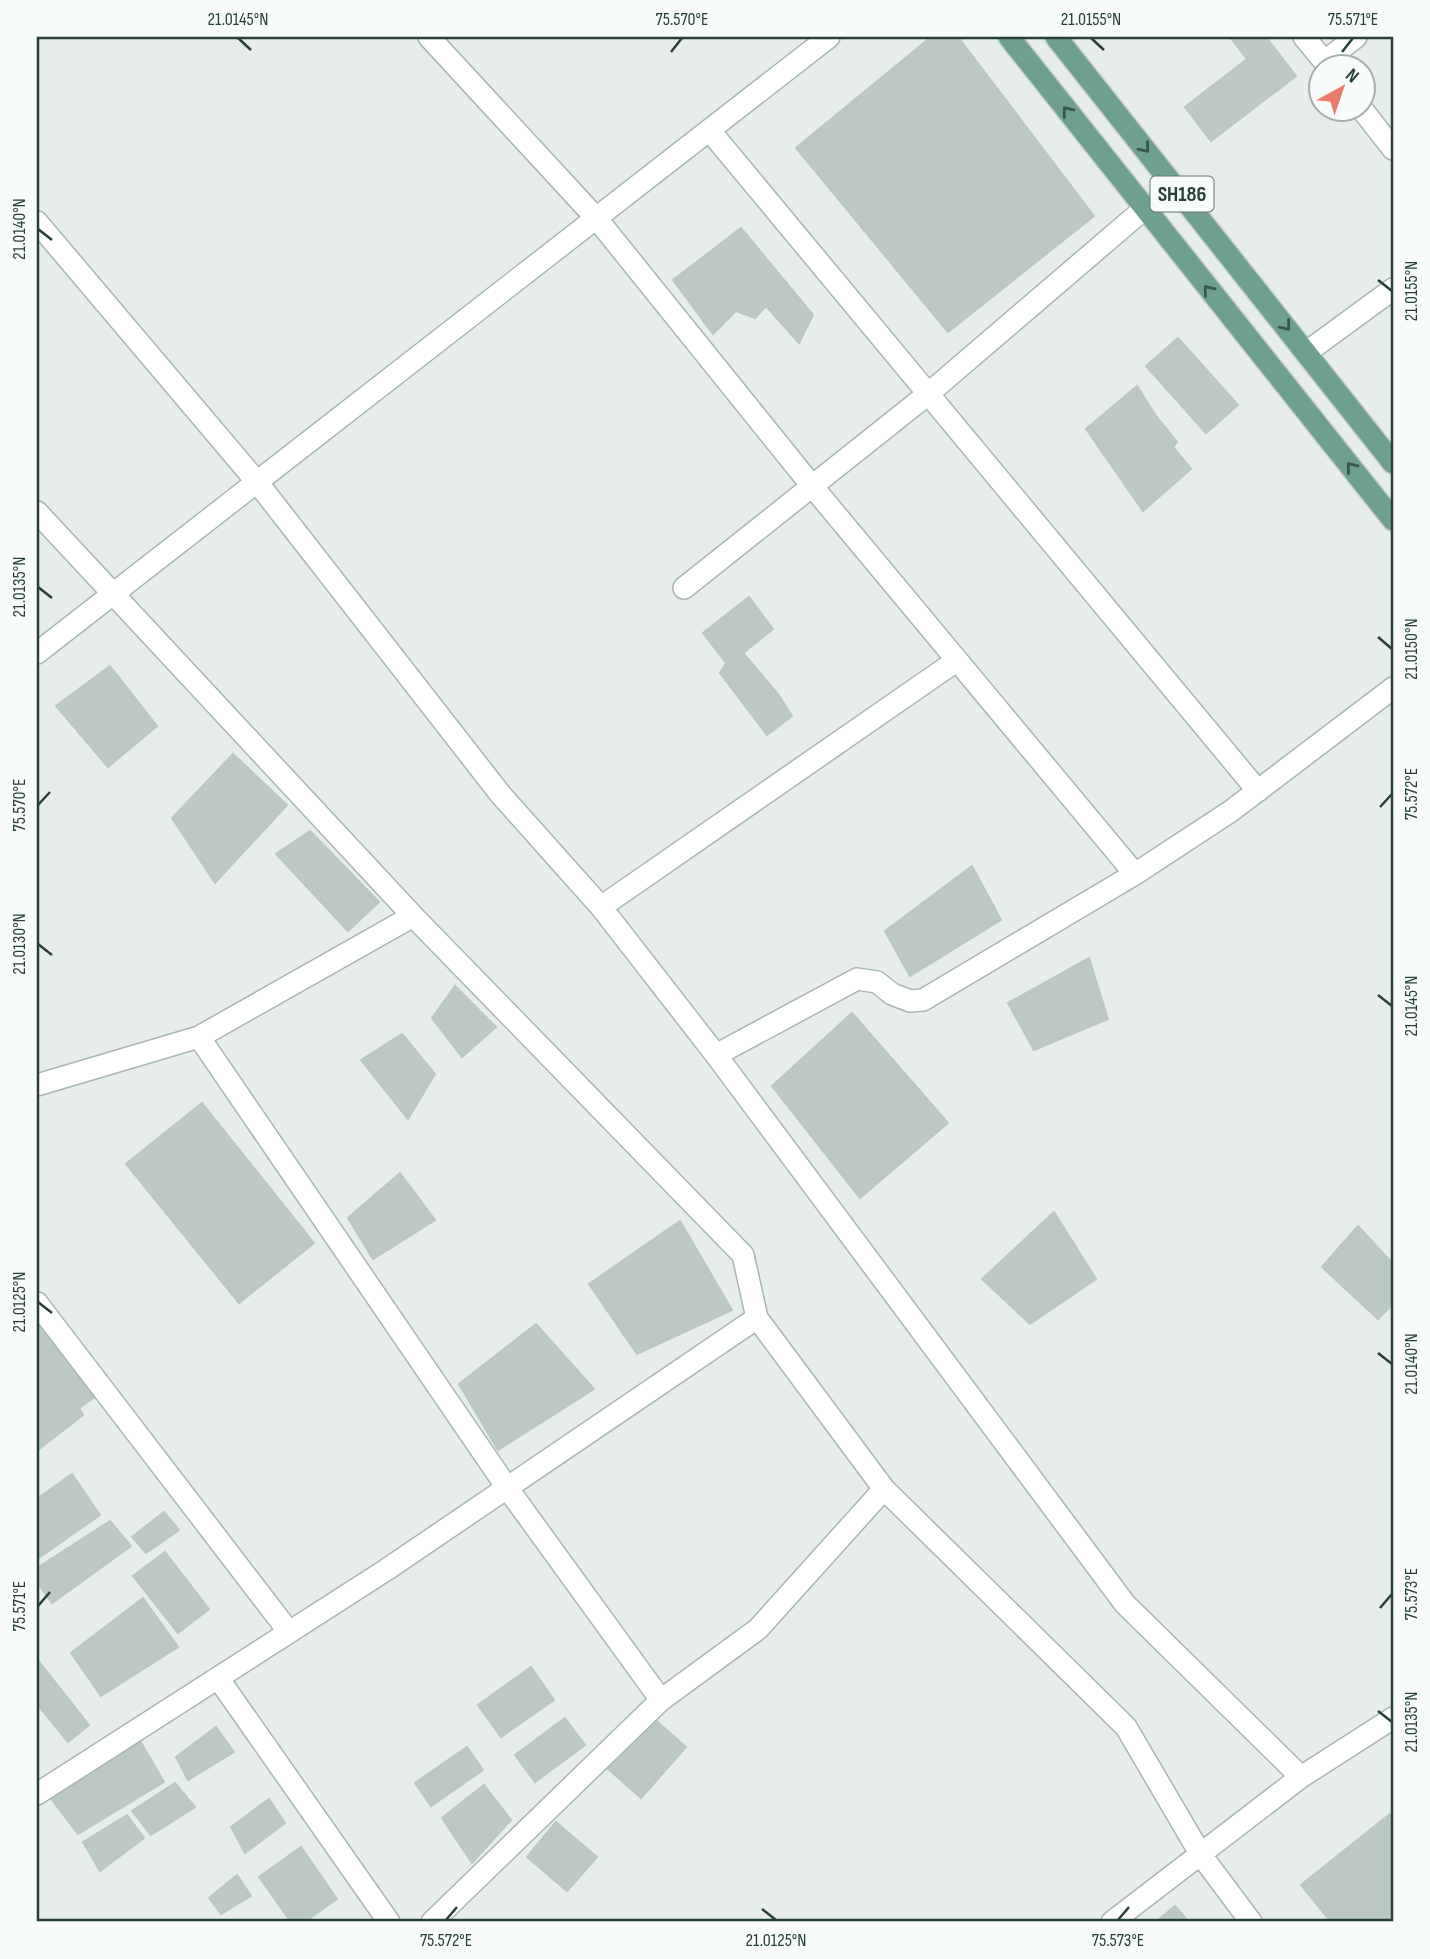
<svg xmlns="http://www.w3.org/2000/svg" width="1430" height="1959" viewBox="0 0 1430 1959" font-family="'Sofia Sans Condensed',sans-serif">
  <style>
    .building { fill: #bcc9c3; stroke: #b9c8c0; stroke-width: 2 }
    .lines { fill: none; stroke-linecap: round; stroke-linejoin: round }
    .street-casing { stroke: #a9b6b0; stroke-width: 24 }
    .secondary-casing { stroke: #a6b9b1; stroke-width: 24 }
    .primary-casing { stroke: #c2cac7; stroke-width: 24 }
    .street { stroke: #fff; stroke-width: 21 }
    .secondary { stroke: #fff; stroke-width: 21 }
    .primary { stroke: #6fa08f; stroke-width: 21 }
    .oneway { stroke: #38584c }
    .ticks { fill: none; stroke: #264036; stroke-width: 2.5 }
    .labels { text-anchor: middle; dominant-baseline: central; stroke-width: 7; stroke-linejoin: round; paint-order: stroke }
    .shield { fill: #f7fbf9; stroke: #657870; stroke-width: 2 }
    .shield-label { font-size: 21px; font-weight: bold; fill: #264036 }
    .neatline { fill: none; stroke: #264036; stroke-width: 2.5 }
    .ticks-label { font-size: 18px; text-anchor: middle; fill: #264036 }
  </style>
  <rect width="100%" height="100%" fill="#e7eeea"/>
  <path class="building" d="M931,37H958L1094,216L948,332L796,148Z
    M1230,37H1266L1296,76L1211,141L1185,107L1247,59Z
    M741,228L813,315L799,343L766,306L755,318L736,311L713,334L673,280Z
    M1178,338L1238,405L1206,433L1146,366Z
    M1137,386L1156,416L1177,442L1173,447L1191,469L1143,511L1086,429Z
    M749,597L773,629L743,653L778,694L792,716L767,735L720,673L726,663L703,633Z
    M110,666L157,726L108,767L56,706Z
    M233,754L287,805L215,883L172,818Z
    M310,831L379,902L348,931L276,854Z
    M972,866L1001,920L910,976L885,931Z
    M1089,958L1108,1019L1034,1050L1008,1003Z
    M455,986L496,1027L462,1057L432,1018Z
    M852,1013L948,1123L860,1198L772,1086Z
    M402,1034L435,1074L408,1119L361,1060Z
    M202,1103L314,1243L239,1303L126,1164Z
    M400,1173L435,1220L373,1259L348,1218Z
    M1054,1212L1096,1279L1030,1324L982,1279Z
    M680,1221L732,1310L637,1354L589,1284Z
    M1358,1226L1393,1264V1304L1378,1319L1322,1267Z
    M536,1324L594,1389L498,1450L459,1384Z
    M40,1325L96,1396L79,1408L83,1415L39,1449L37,1446V1327Z
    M72,1474L100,1515L37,1559V1499Z
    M164,1512L179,1530L146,1553L132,1537Z
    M110,1521L131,1546L52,1603L37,1582V1568Z
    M165,1552L209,1609L178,1633L133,1576Z
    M143,1598L178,1647L101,1696L71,1653Z
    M37,1659L89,1725L68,1742L37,1704Z
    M531,1667L554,1700L501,1737L478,1705Z
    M652,1717L686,1747L641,1798L607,1768Z
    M565,1718L585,1745L535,1782L515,1755Z
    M216,1727L234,1752L188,1780L176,1757Z
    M139,1739L164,1782L78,1834L49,1796Z
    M467,1747L483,1770L431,1806L415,1783Z
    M175,1783L195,1807L151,1835L132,1811Z
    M484,1785L511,1820L472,1863L442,1818Z
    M269,1799L285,1823L245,1853L231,1827Z
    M1390,1814L1393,1818V1922H1331L1301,1885Z
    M127,1815L144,1838L100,1871L83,1842Z
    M556,1822L597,1857L567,1891L527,1857Z
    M301,1847L337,1899L304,1922H291L259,1877Z
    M237,1875L251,1896L221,1914L209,1898Z
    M1175,1906L1189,1922H1156Z"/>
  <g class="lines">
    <defs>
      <path id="street" d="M429,37L597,219L812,486L1135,874
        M1304,37L1328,66
        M1324,62L1356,37
        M1361,108L1393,149
        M710,131L1258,791
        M37,222L257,482L501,795L601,907L716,1055L1125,1604L1301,1777
        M1307,352L1393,289
        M37,512L413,916L743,1255L757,1318L884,1489L1126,1727L1201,1855L1251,1922
        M684,588L928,394L1144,209
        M601,907L956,661
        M199,1037L508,1489L661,1700
        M716,1055L857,979L877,982L892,994L910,1001L923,1000L1135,874L1231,811L1393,688
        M37,1085L199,1037L413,916
        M37,1303L289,1632
        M218,1678L389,1922
        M37,1794L386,1570L757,1318
        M432,1922L661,1700L758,1629L884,1489
        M1112,1922L1301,1777L1393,1718"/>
      <path id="secondary" d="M37,653L829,37"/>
      <path id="primary" d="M1009,37L1393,520
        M1056,37L1393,463"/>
    </defs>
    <use href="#street" class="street-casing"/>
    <use href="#secondary" class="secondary-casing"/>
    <use href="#primary" class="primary-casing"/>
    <use href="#street" class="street"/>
    <use href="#secondary" class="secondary"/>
    <use href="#primary" class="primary"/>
  </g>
  <defs><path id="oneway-chevron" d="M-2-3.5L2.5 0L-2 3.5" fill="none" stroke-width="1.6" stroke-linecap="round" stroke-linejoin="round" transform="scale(1.75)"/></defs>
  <g class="oneway">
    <use href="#oneway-chevron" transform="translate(1067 111) rotate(-128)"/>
    <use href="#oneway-chevron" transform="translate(1145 148) rotate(51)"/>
    <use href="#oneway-chevron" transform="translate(1208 290) rotate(-129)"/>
    <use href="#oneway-chevron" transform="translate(1286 326) rotate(51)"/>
    <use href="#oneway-chevron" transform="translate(1351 467) rotate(-129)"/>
  </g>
  <path class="ticks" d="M238,38L251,50M1091,38L1104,50M671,52L682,38M1342,52L1353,38M38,229L52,240M1378,280L1392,291M38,587L52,598M1378,637L1392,649M38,805L50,792M1380,807L1392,794M38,944L52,955M1378,995L1392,1006M38,1302L52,1313M1378,1353L1392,1364M38,1606L50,1592M1380,1608L1392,1594M1378,1711L1392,1722M762,1909L776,1920M446,1920L457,1907M1118,1920L1129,1907"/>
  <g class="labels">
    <rect class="shield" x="1150.5" y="176.5" width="63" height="35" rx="5"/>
    <g class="shield-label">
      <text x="1182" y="194">SH186</text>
    </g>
  </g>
  <rect width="1430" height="1959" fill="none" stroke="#f7fbf9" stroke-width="77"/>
  <g transform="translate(1342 88) rotate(40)"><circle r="33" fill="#f7fbf9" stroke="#a3b0ab" stroke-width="2"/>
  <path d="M0-5L12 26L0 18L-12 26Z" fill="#e87d6b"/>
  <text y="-10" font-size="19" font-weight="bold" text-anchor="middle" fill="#264036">N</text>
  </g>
  <rect x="38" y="38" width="1354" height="1882" class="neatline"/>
  <g class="ticks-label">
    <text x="238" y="25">21.0145°N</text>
    <text x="682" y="25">75.570°E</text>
    <text x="1091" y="25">21.0155°N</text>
    <text x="1353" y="25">75.571°E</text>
    <text transform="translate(19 229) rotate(-90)" y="6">21.0140°N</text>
    <text transform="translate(1411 291) rotate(-90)" y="6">21.0155°N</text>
    <text transform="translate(19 587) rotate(-90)" y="6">21.0135°N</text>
    <text transform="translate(1411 649) rotate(-90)" y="6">21.0150°N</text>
    <text transform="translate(1411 794) rotate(-90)" y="6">75.572°E</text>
    <text transform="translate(19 805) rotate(-90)" y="6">75.570°E</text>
    <text transform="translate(19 944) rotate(-90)" y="6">21.0130°N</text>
    <text transform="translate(1411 1006) rotate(-90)" y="6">21.0145°N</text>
    <text transform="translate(19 1302) rotate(-90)" y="6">21.0125°N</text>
    <text transform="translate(1411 1364) rotate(-90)" y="6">21.0140°N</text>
    <text transform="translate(1411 1594) rotate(-90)" y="6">75.573°E</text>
    <text transform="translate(19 1606) rotate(-90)" y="6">75.571°E</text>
    <text transform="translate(1411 1722) rotate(-90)" y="6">21.0135°N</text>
    <text x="446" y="1946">75.572°E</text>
    <text x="776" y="1946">21.0125°N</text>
    <text x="1118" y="1946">75.573°E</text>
  </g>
</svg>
